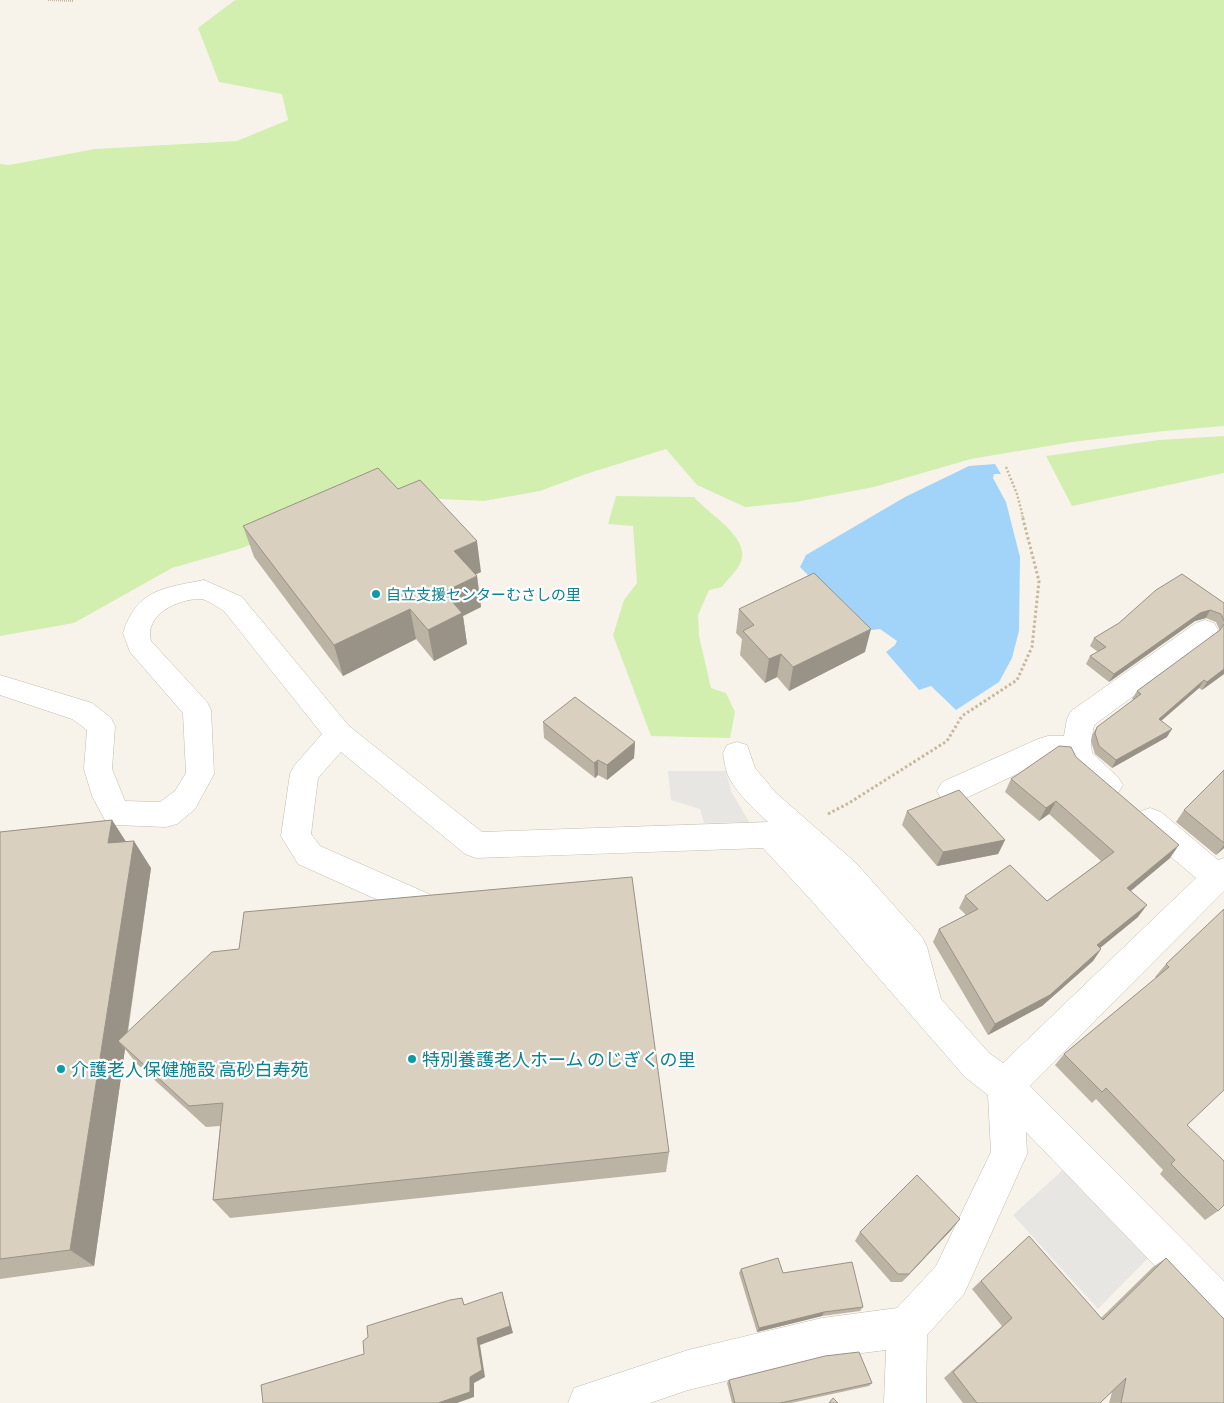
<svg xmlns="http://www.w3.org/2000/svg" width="1224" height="1403" viewBox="0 0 1224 1403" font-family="Barlow,'Noto Sans JP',sans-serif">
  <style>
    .green { fill: #d2efb0 }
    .parking { fill: #e8e6e2 }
    .water { fill: #a2d4f9 }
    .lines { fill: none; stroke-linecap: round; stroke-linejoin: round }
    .minor-casing { stroke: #c4bcac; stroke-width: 1 }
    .path-far2 { stroke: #c7b89b; stroke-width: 2; stroke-dasharray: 1 1; stroke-linecap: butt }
    .path-far1 { stroke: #c7b89b; stroke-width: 2.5; stroke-dasharray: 2 2; stroke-linecap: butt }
    .path { stroke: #c7b89b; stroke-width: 3; stroke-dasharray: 2.5 2.5; stroke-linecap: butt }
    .minor { fill: #fff; fill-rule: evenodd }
    .wall { fill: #bbb3a4 }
    .shaded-wall { fill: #999286 }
    .building { fill: #dad0bf; stroke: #999286 }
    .culture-dot { fill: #0f9aa8; stroke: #fff; stroke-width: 2 }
    .labels { text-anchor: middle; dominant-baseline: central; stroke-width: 4.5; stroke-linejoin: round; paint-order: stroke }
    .culture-label { font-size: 15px; fill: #0d838f; stroke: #fff; text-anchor: start }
    .near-culture-label { font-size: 18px; fill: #0d838f; stroke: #fff; text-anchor: start }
  </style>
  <rect width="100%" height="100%" fill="#f7f3eb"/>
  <path class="green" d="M235,0H1224V426L1164,431L1072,442L971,459L874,487L796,502L745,507L697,485L666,449L586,474L540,491L484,501L374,496L242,548L172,568L74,623L0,636V164L9,165L95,149L237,141L288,120L282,94L219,82L198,28Z
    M1224,436V473L1072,506L1046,456L1159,440Z
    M616,496L694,497C708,514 746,534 742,558C741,567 728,579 722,587L709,590L698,615L699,636L711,688L726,693L735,712L730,738L651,736L613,635L624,600L637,583L633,526L608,524Z"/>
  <path class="parking" d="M668,771H726L731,791L749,822L704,823L700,809L671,800Z
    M1064,1169L1148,1258L1098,1309L1013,1215Z"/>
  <path class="water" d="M995,464L1001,474H994L993,478L1006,502L1020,557L1019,631L1012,658L999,682L956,710L931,686L919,690L886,652L895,645L897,641L880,629L863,631L800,567L806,555L905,497L969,466Z"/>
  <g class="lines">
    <defs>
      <path id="minor" d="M204,580L242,597L349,726L482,832L768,822C754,809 734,791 727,773C725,766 724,759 723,753L727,745L737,742L747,745L755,768L776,793L856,863L922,937L927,947L941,999L989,1053L1003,1063L1196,878L1139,830L1135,821L1139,812L1150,808L1161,812L1218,860L1224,858V891L1030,1086L1224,1281V1329L1210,1323L1026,1132L1027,1154L964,1294L927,1335L926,1403H884L886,1350L822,1358L688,1390L650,1403H568L574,1388L688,1350L822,1318L897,1308L936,1266L991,1152L988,1095L965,1077L811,900L763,848L476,858L465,854L341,752L318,778L311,834L320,846L429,894L434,904L429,914L418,918L298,864L281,836L290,774L294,766L322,734L224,611C217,607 207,599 200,599C177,599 144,615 151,641L207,702L211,710L214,774L195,809L177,824L166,827L116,825L106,822L92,796L84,769L87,730L72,719L0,695V675L92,703L111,718L115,726L112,769L125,801L160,802L175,791L186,773L183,713L130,652L123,633C137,589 164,588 204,580Z
        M1205,620L1214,623L1218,630L1214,637L1094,725L1091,743L1092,753L1118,777L1123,785L1118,793C1115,795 1110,797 1107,797C1092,795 1072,771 1066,759L1051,758L962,800L952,803L942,800L937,791L942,782L1038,739L1048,736H1064L1067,719L1071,711L1196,623Z"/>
    </defs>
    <use href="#minor" class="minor-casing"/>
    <path class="path-far2" d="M48,0L73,1"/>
    <path class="path-far1" d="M1006,467L1017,494L1023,517"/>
    <path class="path" d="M828,814L849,803L947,741L962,716L1017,680L1032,647L1039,581L1022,515"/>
    <use href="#minor" class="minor"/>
  </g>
  <path class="wall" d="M398,489L481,572L476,574L477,576L481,607L463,616L467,644L434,661L416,639L343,676L254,557L243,526Z
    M1224,603V674L1202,690L1199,688L1161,721L1167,737L1112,768L1095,754L1091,741L1092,735L1097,727L1134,700L1132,699L1137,691L1220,631L1216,622L1206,618L1195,621L1109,682L1086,664L1090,656L1098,652L1090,646L1094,638Z
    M739,609L865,652L789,691L777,677L765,683L740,655L742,639L736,633Z
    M543,722L635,742L634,758L607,780L598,775L595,778L544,738Z
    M1076,757L1170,858L1130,891L1138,917L1100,948L1101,949L1093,961L1042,1006L988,1035L933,942L939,929L966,915L959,908L965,896L1047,901L1101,861L1049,814L1039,821L1005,792L1011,779Z
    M1224,770V848L1216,855L1176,822L1184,810Z
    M907,811L1005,840L998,854L937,866L902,825Z
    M112,820L126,842L151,868L128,1032L669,1152L666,1172L230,1218L213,1200L220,1126L206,1127L137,1064L125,1049L94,1266L0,1279V832Z
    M1224,909L1187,1125L1218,1211L1205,1220L1160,1174L1163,1170L1096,1099L1092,1103L1055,1065L1064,1054L1156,978L1155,977L1166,964Z
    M952,1229L902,1282H891L855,1241L860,1232Z
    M1029,1236L1101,1318L1153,1267L1166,1258L1224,1403H1109L1112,1392L1100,1403H963L944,1378L1002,1326L972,1289Z
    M741,1269L783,1273L863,1307L860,1311L822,1316L757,1332L739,1273Z
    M729,1380L872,1383L869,1386L791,1403H732L727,1383Z"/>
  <path class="shaded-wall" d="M477,541L481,572L459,582L454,551Z
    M477,576L481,607L463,616L467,644L434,661L428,630L444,592Z
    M410,609L416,639L343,676L334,645Z
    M1210,610L1206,618L1195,621L1109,682L1114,674L1200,613Z
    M871,629L865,652L789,691L793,667Z
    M781,654L777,677L765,683L769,659Z
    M1224,669V674L1202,690L1207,682Z
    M1204,680L1199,688L1154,727L1159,719Z
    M1172,729L1167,737L1112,768L1116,760Z
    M635,742L634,758L607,780V765Z
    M598,760V775L595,778L594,763Z
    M1056,801L1049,814L1039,821L1046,808Z
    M112,820L130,848L108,843Z
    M1005,840L998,854L937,866L943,852Z
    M134,841L151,868L125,1048L118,1041L125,1049L94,1266L70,1250Z
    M1179,845L1170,858L1119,901L1127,888Z
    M1224,845V848L1216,855Z
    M1147,905L1138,917L1089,957L1097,945Z
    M1101,949L1093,961L1042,1006L988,1035L995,1024Z
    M960,1219L952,1229L902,1282L909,1274Z
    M502,1292L513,1333L480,1345L485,1377L474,1383V1397L457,1403H438L477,1338Z
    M824,1312L822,1316L757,1332L759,1328Z"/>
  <path class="building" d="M378,468L398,489L420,480L477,541L454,551L477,576L444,592L462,613L428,630L410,609L334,645L243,526Z
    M814,573L871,629L793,667L781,654L769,659L743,631L754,625L739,609Z
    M1182,574L1224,603V621L1221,614L1210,610L1200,613L1114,674L1090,656L1106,647L1094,638L1119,623L1156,590Z
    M1224,624V669L1207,682L1204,680L1159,719L1172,729L1116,760L1099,746L1095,733L1097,727L1141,694L1137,691L1220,630Z
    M575,697L635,742L607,765L598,760L594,763L543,722Z
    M1059,746L1071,747L1076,757L1179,845L1127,888L1147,905L1097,945L1101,949L1050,995L995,1024L939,929L978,909L965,896L1010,865L1047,901L1114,852L1056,801L1046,808L1011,779Z
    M1224,770V843L1184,810Z
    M959,790L1005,840L943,852L907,811Z
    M112,820L108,843L134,841L70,1250L0,1259V832Z
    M632,877L669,1152L213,1200L223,1103L189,1106L118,1041L212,952L239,949L244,912Z
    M1224,909V1090L1187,1125L1224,1161V1205L1218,1211L1171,1164L1175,1160L1106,1088L1102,1092L1064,1054L1169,967L1166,964Z
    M917,1175L960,1219L909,1274H898L860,1232Z
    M1029,1236L1103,1320L1166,1258L1224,1319V1403H1121L1126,1378L1100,1403H977L953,1372L1012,1318L981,1281Z
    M778,1258L783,1273L852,1262L863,1307L824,1312L759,1328L741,1269Z
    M502,1292L510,1326L477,1338L482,1370L470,1377V1392L438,1403H263L261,1385L364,1354L363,1341L368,1337L367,1326L450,1300L462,1298L464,1305Z
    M859,1352L872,1383L780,1403H735L729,1380L825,1356Z
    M833,1398L838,1403H829Z"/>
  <g class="culture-dot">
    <circle cx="376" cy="594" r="5"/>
    <circle cx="412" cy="1059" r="5"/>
    <circle cx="61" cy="1069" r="5"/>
  </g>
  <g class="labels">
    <g class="culture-label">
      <text x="386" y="594">自立支援センターむさしの里</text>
    </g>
    <g class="near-culture-label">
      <text x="422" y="1059">特別養護老人ホーム のじぎくの里</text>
      <text x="71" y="1069">介護老人保健施設 高砂白寿苑</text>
    </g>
  </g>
</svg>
